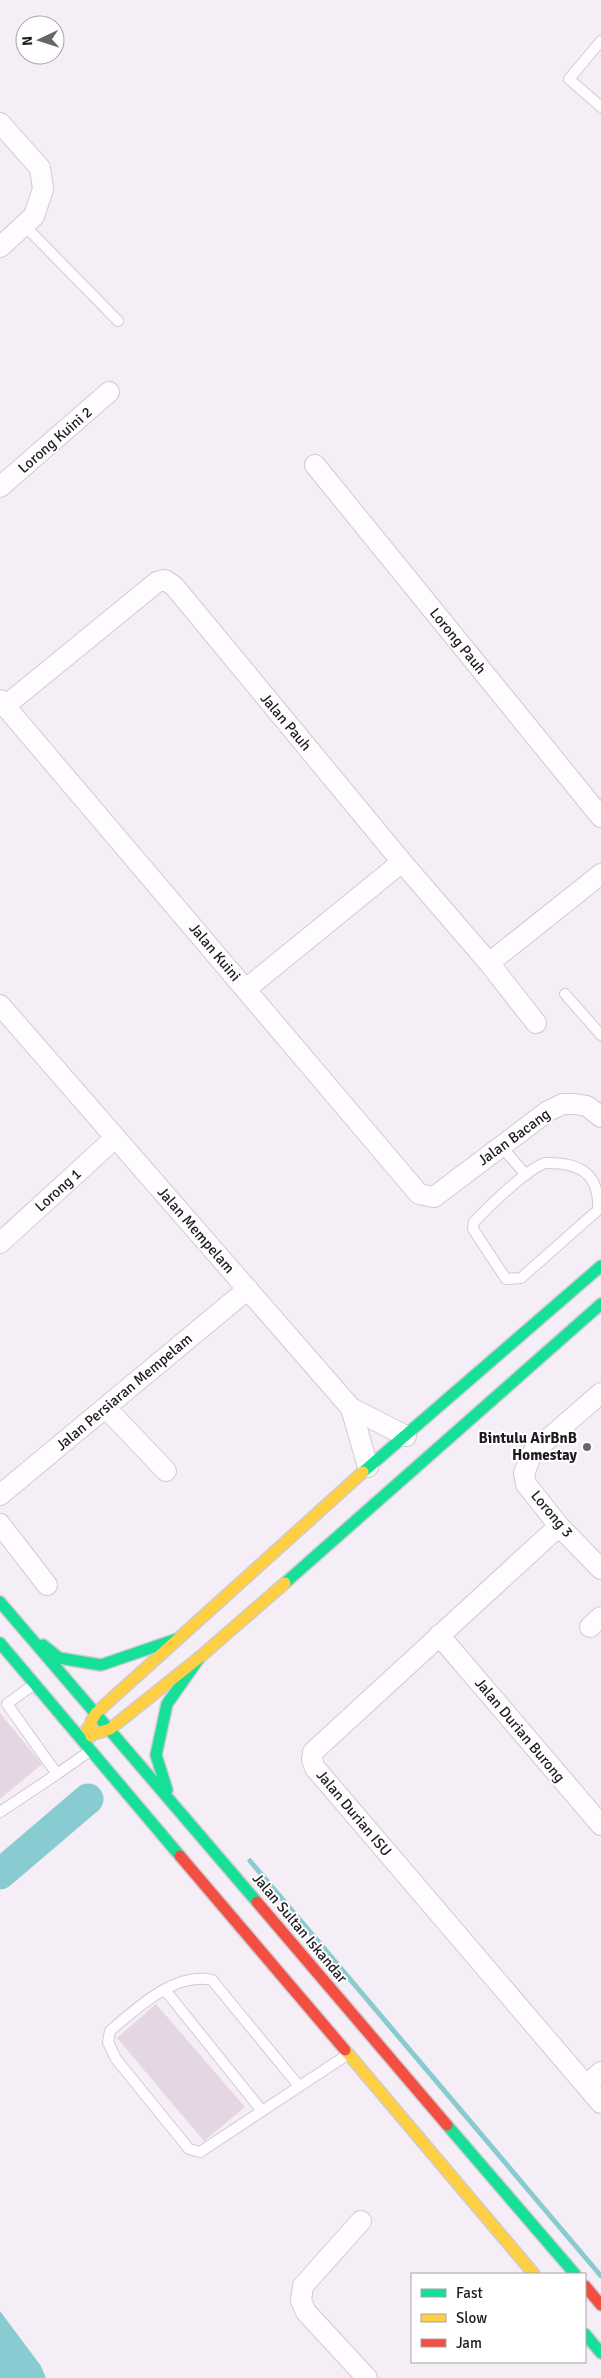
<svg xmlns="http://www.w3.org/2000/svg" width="601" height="2378" viewBox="0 0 601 2378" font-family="Signika,sans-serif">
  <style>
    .water { fill: #88ccd2 }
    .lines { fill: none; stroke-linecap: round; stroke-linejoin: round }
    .stream { stroke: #88ccd2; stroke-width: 5 }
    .river { stroke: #88ccd2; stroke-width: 31 }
    .building { fill: #e5d6e3 }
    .lane-casing { stroke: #d0cbd0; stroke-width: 12 }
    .street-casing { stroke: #d0cbd0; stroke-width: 22 }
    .fast-casing { stroke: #d0cbd0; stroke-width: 14 }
    .slow-casing { stroke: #d0cbd0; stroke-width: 14 }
    .jam-casing { stroke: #d0cbd0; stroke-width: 14 }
    .lane { stroke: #fefcfe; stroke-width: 10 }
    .street { stroke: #fefcfe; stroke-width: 20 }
    .fast { stroke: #16e098; stroke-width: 11 }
    .slow { stroke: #ffcf43; stroke-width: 11 }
    .jam { stroke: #f24e42; stroke-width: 11 }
    .poi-dot { fill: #6b656b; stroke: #fff; stroke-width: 2 }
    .labels { text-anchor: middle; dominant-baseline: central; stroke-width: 4; stroke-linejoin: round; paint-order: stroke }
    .street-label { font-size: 15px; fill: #201b20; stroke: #fff }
    .poi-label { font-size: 15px; font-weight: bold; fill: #201b20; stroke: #fff; text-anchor: end }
  </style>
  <rect width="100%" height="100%" fill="#f6eef6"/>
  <path class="water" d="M0,2311L41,2366L46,2378H0Z"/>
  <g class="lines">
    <path class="stream" d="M250,1861L601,2276"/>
    <path class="river" d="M0,1874L88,1799"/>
  </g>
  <path class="building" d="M0,1713L42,1764L0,1799Z
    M156,2004L245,2107L204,2141L117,2038Z"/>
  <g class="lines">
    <defs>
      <path id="lane" d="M601,41L569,79L601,107
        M24,225L118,321
        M565,994L601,1035
        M500,1145L526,1175
        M545,1163C579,1162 600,1173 598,1210L521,1278L506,1279L473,1229L474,1222C488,1207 527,1169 545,1163Z
        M33,1685L7,1704L57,1774L90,1751
        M0,1812L57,1774
        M165,1990L262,2111
        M299,2086L212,1980C175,1971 136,2009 110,2031L108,2042L116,2059L189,2149L200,2152L347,2055"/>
      <path id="street" d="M0,123L40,168L43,189L34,216L0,247
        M315,465L601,817
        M0,487L109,392
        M0,700L419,1194L434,1197L548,1111L563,1104H575L587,1106L601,1117
        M5,706L157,582L165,580L174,586L402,862L489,963L536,1023
        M489,963L601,874
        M246,989L402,862
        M0,1005L351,1408L368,1467
        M0,1243L115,1138
        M601,1393L533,1452L524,1473L526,1484L559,1526L601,1569
        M106,1408L166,1471
        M351,1408L406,1436
        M0,1495L248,1289
        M0,1524L47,1585
        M559,1526L313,1752L312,1760L315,1768L601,2103
        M590,1627L601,1617
        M439,1635L601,1825
        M587,2085L601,2072
        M361,2221L303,2286L301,2301L306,2312L367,2378"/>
      <path id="fast" d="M363,1472L601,1266
        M285,1583L601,1304
        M0,1602L257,1902
        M0,1643L180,1856
        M43,1645L59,1658L101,1665L177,1639
        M167,1790L156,1755L167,1704L200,1657
        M447,2125L575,2274
        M585,2334L601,2353"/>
      <path id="slow" d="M87,1729L97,1733L110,1729L200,1657L285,1583
        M91,1736V1722L96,1713L363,1472
        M345,2050L534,2274"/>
      <path id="jam" d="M180,1856L345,2050
        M257,1902L447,2125
        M585,2286L601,2305"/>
    </defs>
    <use href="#lane" class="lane-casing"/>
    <use href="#street" class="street-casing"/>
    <use href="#fast" class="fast-casing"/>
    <use href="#slow" class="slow-casing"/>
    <use href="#jam" class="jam-casing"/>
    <use href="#lane" class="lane"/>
    <use href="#street" class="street"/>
    <use href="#fast" class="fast"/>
    <use href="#slow" class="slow"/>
    <use href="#jam" class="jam"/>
  </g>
  <circle class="poi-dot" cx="587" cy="1447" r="5"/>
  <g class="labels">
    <g class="street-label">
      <text transform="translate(55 440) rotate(-41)">Lorong Kuini 2</text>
      <text transform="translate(458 641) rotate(51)">Lorong Pauh</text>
      <text transform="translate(286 722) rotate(50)">Jalan Pauh</text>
      <text transform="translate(215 952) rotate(50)">Jalan Kuini</text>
      <text transform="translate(514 1137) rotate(-36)">Jalan Bacang</text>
      <text transform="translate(58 1190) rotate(-42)">Lorong 1</text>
      <text transform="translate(196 1230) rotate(49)">Jalan Mempelam</text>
      <text transform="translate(124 1392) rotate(-40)">Jalan Persiaran Mempelam</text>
      <text transform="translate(552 1514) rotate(50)">Lorong 3</text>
      <text transform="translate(520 1730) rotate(50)">Jalan Durian Burong</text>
      <text transform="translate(354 1813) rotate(50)">Jalan Durian ISU</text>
      <text transform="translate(300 1928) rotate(50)">Jalan Sultan Iskandar</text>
    </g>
    <g class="poi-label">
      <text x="577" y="1438">Bintulu AirBnB<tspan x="577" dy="17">Homestay</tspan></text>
    </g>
  </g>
  <rect x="411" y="2273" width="175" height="90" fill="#ffffff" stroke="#a6a4a6"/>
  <rect x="421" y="2289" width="25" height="8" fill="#16e098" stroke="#a6a4a6"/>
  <text x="456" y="2298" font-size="15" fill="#201b20">Fast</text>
  <rect x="421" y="2314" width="25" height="8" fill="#ffcf43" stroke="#a6a4a6"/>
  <text x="456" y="2323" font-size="15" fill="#201b20">Slow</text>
  <rect x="421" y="2339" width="25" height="8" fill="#f24e42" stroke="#a6a4a6"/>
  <text x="456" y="2348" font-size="15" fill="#201b20">Jam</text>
  <g transform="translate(40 40) rotate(266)"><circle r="24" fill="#ffffff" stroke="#a6a4a6"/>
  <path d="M0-4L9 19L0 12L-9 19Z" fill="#6b656b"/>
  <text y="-8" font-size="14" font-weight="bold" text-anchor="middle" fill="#201b20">N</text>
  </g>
</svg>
